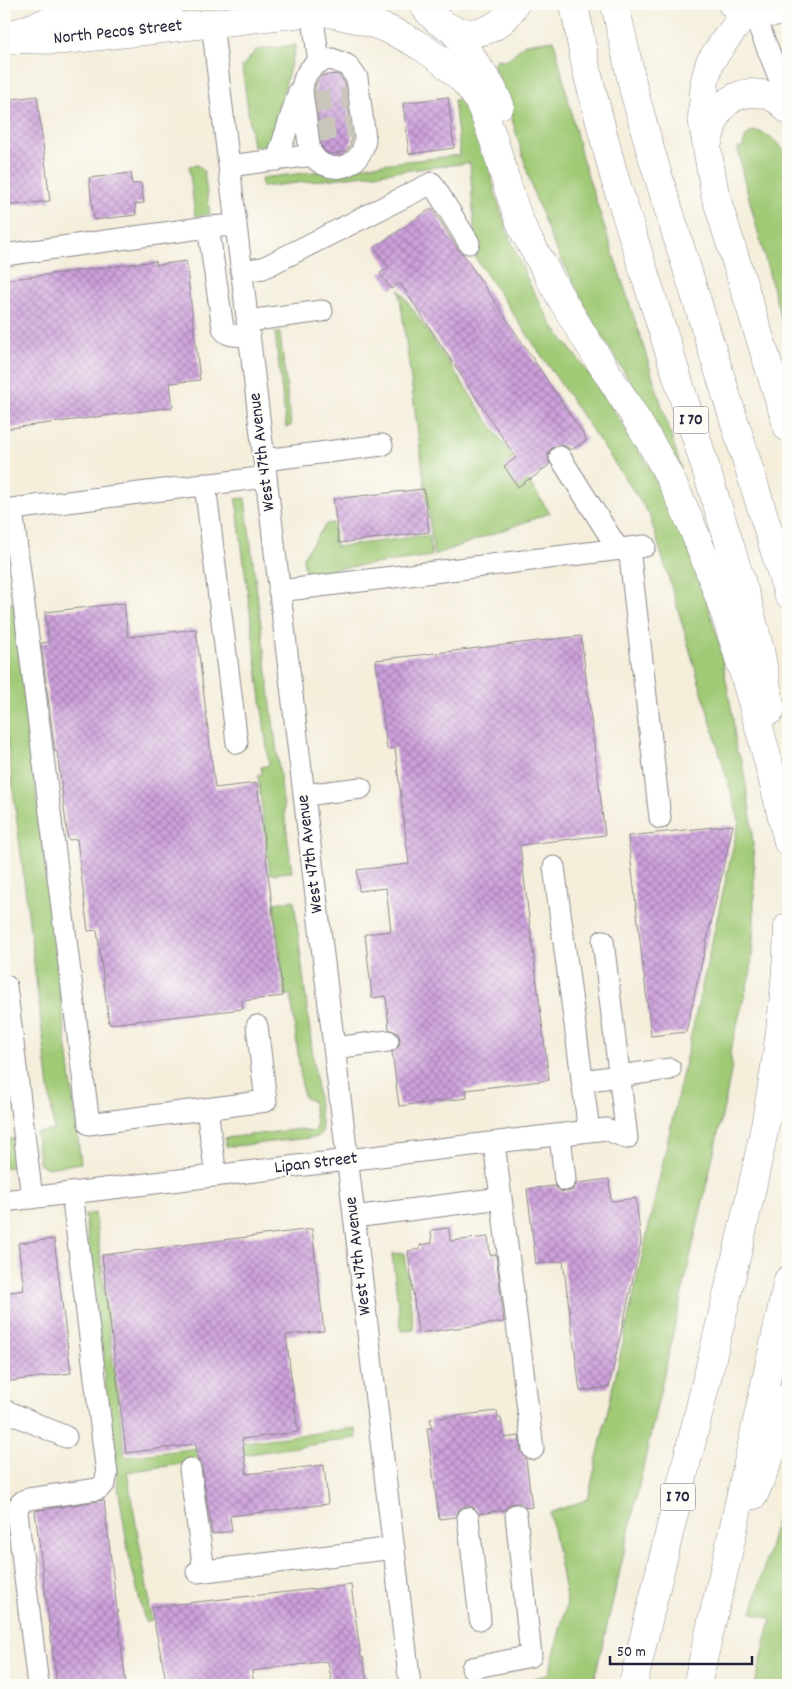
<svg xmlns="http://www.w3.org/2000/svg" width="792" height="1689" viewBox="0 0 792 1689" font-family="Dekko,sans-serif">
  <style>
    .green { fill: #a1ca77; stroke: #627659 }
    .building { fill: url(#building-cross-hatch) }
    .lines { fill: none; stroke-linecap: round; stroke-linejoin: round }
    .minor-tunnel { stroke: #cac5bb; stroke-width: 21; stroke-dasharray: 21 11; stroke-linecap: butt }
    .minor-casing { stroke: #8b888b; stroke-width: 23 }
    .major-casing { stroke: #8b888b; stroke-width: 29 }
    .highway-casing { stroke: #8b888b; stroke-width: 29 }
    .minor { stroke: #fff; stroke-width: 21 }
    .major { stroke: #fff; stroke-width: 28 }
    .highway { stroke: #fff; stroke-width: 28 }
    .labels { text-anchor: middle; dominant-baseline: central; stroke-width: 4.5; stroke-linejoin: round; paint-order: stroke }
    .shield { fill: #fdfcf7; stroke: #646373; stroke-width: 1 }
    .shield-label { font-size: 16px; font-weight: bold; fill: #22223b }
    .street-label { font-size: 18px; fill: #22223b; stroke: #fdfcf7 }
  </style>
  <defs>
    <pattern id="building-cross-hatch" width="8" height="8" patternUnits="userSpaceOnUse" patternTransform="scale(1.25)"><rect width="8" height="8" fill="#cda0db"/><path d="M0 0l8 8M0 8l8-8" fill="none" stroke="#a682b3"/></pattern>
  </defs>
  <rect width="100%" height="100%" fill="#fdfcf7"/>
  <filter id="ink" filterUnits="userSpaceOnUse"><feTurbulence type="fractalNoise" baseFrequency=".02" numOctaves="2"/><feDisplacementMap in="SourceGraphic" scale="10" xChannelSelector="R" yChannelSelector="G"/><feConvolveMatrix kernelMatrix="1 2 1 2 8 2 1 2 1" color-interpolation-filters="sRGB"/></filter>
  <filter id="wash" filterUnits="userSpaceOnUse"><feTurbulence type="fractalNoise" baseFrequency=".0096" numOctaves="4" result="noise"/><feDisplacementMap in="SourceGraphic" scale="20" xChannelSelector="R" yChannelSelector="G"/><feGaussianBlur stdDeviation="1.12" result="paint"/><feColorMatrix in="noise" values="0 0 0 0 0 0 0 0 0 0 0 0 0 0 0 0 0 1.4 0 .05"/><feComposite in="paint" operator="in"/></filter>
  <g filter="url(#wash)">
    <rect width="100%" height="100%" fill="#f4eedb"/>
    <path class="green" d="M554,40L582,158L642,342L681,468H676L649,412L594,323L552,241L533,191L505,95L493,65L497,59L507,60L525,44Z
      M296,45L269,144L253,147L242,67L256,50Z
      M465,99L486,155L496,196L509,236L531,287L554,328L584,367L618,417L659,482L674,512L702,587L719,642L733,718L736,749L742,761L751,817L754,861V922L751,971L730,1052L732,1065L726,1098L621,1566L593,1685H514L549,1674L567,1602L550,1513L588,1499L739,820L670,582L649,514L476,259L470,163L262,187L261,178L460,155L454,100Z
      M757,131C771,135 782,146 788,158V345L742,172L738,148L743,147C744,138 747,132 757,131Z
      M198,165L204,171L210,214L195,216L189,166Z
      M399,289L550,513L434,555Z
      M275,333H280L291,426L286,427Z
      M245,498L292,872L270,874L258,775L262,774L261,767L269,765L236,499Z
      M333,523L336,547L429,535L432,556L305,573L303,557L326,524Z
      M13,603L81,1163L47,1168L39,1163L36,1133L54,1130L4,713V604Z
      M294,900L322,1131L318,1137L226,1147L225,1138L301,1129L312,1132L315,1129L316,1124L313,1102L303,1096L291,995H285L274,903Z
      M14,1138L17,1166L4,1168V1139Z
      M95,1213L125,1457L356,1428L357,1438L127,1472L150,1604L148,1605L152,1620L145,1622L129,1556L117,1480L85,1215Z
      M404,1253L414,1330L401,1331L392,1254Z
      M788,1476V1685H755L771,1619L752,1613Z"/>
    <g id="blocks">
      <path class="building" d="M336,74L339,75L345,83L352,138L350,146L345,152L332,154L326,152L322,147L315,91L316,83L321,76Z
        M37,96L50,201L4,206V100Z
        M448,97L454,148L409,154L403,103Z
        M131,173L132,184L141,183L144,203L135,204L136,215L94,220L89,178Z
        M432,208L458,250L463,254L587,440L571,450L566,446L560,445L553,447L549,451L548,457L550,464L530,480V478L518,487L504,466L516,458L400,283L391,289L380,273L389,268L375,247Z
        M156,261V265L186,261L200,380L170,383L173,407L4,429V280Z
        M424,489L429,532L339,543L333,499Z
        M124,603L128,637L196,629L215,788L257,783L283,996L242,1001L243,1009L109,1024L97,930L88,931L77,839L68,840L57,751L55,752L41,643L49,642L45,612Z
        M581,636L605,835L520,845L549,1080L466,1090L467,1098L399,1106L392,1052L399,1046L400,1039L398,1033L389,1029L386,996L372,998L365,934L391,931L386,888L359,891L357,870L409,864L395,748L387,749L376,660Z
        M733,825L686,1032L651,1036L628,836Z
        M609,1179L611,1201L636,1198L641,1242L609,1387L580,1391L563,1261L536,1264L527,1189L554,1186L560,1191L567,1192L573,1190L577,1183Z
        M449,1228L450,1241L488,1237L490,1255L496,1254L504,1322L418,1333L408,1251L420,1249V1245L432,1243L431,1230Z
        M312,1229L324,1331L286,1335L298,1432L242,1439L247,1474L324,1465L328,1504L230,1516L232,1531L212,1534L202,1467L198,1460L196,1444L126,1453L102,1255Z
        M54,1239L71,1373L4,1382V1293L24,1290L18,1243Z
        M497,1411L498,1418H501L504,1438L519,1436L521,1451L526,1459L532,1507L526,1508L521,1503H514L508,1505L504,1510L479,1514L473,1507L467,1506L460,1508L456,1517L439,1519L427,1428H432L430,1419Z
        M104,1500L126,1685H57L35,1511Z
        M351,1585L361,1658L363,1657L367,1683L332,1685L328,1661L252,1671L254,1685H167L151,1607Z"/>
    </g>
  </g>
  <g filter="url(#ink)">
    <use href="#blocks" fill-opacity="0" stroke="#8b888b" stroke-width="1"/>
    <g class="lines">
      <path class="minor-tunnel" d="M310,103L348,98
        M314,132L351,127"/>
      <defs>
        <path id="minor" d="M312,12L319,62
          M753,12L788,100
          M212,23L410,1685
          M332,59L347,65L357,78L365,138C364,158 345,174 325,165C318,163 314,157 310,152L302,91C303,72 313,62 332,59Z
          M277,160L299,91
          M229,166L313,155
          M223,226L208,227L223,328C227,338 240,335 249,336
          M4,255L208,227
          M241,271L263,268L432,183L469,243
          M247,321L322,311
          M560,457L618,549
          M264,460L382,445
          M205,484L237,743
          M629,548L660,818
          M279,591L645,546
          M304,795L361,788
          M554,867L589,1131
          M4,987L6,986L32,1198
          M257,1026L266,1101L89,1124L12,509L266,477
          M334,1048L388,1041
          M582,1081L670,1069
          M207,1109L216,1176
          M560,1135L565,1180
          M494,1143L533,1449
          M4,1201L606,1129L627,1138L603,941
          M354,1217L501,1198
          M4,1410L66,1437
          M190,1469L204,1571
          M468,1518L480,1619
          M197,1572L394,1548
          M472,1668L531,1656L516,1515
          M38,1685L17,1512C18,1505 21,1501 28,1499L98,1489L105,1483L107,1474L72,1193"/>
        <path id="major" d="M423,4C445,40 494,44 515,4
          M732,4C750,14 769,15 788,10
          M16,33L62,17L171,4
          M4,39L65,40L321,11L344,5"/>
        <path id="highway" d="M574,4L586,68L614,176L748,603L760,650L771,710
          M615,4L634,91L652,156L788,594
          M321,11C338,15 357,19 374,24C409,36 445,59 469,87C482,103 487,122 494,141C503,171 511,202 524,231C531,246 541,260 548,275C583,340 627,399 662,463C683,501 699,542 714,583C745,668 767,754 788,842
          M748,11L725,40L710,62L705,80L702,118L715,194L788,428
          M453,30L491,86L500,105
          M708,143C711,132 713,119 720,110C737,87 771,88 788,110
          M754,1495L775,1444L788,1397
          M633,1685C663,1554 697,1423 728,1291C757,1171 785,1051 788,927
          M697,1685L727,1558L788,1280"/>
      </defs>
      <use href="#minor" class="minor-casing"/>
      <use href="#major" class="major-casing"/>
      <use href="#highway" class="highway-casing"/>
      <use href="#minor" class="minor"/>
      <use href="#major" class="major"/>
      <use href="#highway" class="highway"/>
    </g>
  </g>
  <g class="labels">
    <g class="shield">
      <rect x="673.5" y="406.5" width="35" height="27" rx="4"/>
      <rect x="660.5" y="1483.5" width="35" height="27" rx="4"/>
    </g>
    <g class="shield-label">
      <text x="691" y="420">I 70</text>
      <text x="678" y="1497">I 70</text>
    </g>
    <g class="street-label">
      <text transform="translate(118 33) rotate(-6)">North Pecos Street</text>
      <text transform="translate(263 452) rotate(-97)">West 47th Avenue</text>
      <text transform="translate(311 854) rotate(-97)">West 47th Avenue</text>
      <text transform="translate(316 1164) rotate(-7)">Lipan Street</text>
      <text transform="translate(359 1256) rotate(-97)">West 47th Avenue</text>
    </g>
  </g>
  <rect width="792" height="1689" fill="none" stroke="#fdfcf7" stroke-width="20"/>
  <path d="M610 1656v8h142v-8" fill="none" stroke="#22223b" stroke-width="2.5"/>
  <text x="617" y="1656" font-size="15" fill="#22223b" stroke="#fdfcf7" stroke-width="4" paint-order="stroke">50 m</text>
</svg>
